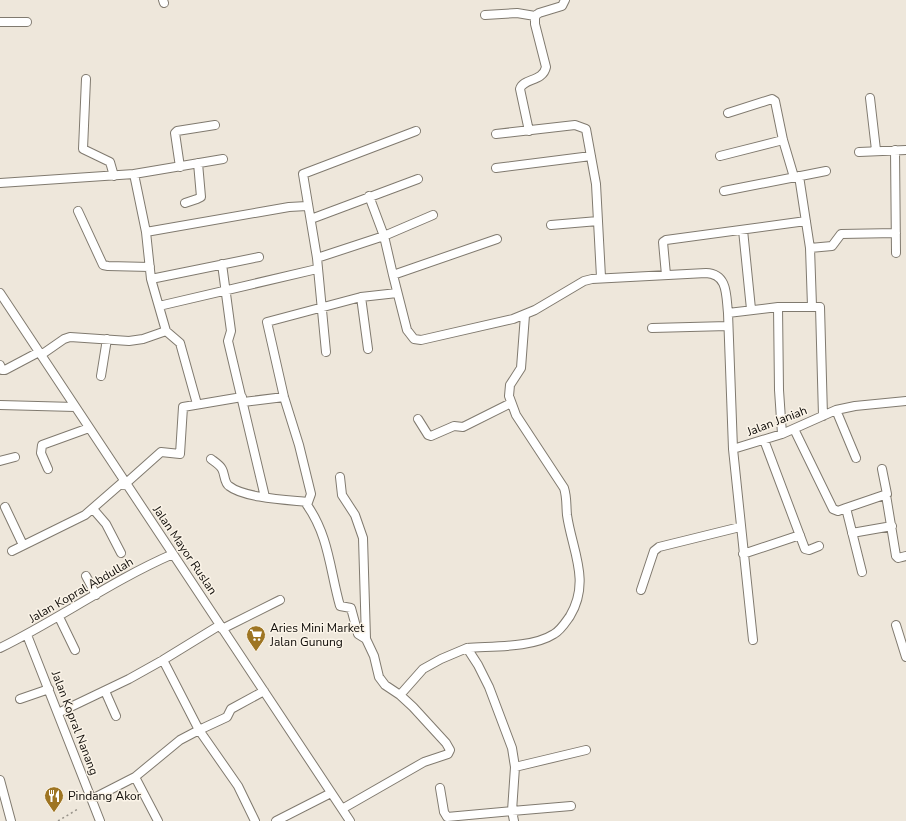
<svg xmlns="http://www.w3.org/2000/svg" width="906" height="821" viewBox="0 0 906 821" font-family="'Nunito Sans',sans-serif">
  <style>
    .lines { fill: none; stroke-linecap: round; stroke-linejoin: round }
    .minor-casing { stroke: #807a6f; stroke-width: 10 }
    .path { stroke: #969188; stroke-width: 1.5; stroke-dasharray: 2 3; stroke-linecap: butt }
    .minor { stroke: #fff; stroke-width: 8 }
    .labels { text-anchor: middle; dominant-baseline: central; stroke-width: 3; stroke-linejoin: round; paint-order: stroke }
    .street-label { font-size: 12px; fill: #0f0c08; stroke: #fbf4e8 }
    .poi-label { font-size: 12px; fill: #0f0c08; stroke: #fbf4e8; text-anchor: start }
  </style>
  <rect width="100%" height="100%" fill="#eee7db"/>
  <g class="lines">
    <defs>
      <path id="minor" d="M163,0L164,3
        M485,15L517,13L535,16
        M0,22H27
        M86,79L83,149L110,162L114,176
        M870,98L876,150
        M728,113L772,99L775,101L783,140L794,177
        M529,131L520,89C523,78 543,82 546,67L535,24V16L539,13L562,6L565,0
        M496,134L575,125L586,129L596,184L601,277
        M895,150L896,253
        M859,152L906,150
        M720,156L783,140
        M180,167L175,133L177,131L215,125
        M496,168L591,156
        M134,174L146,232L151,279L166,331L180,343L197,404
        M799,176L810,248L812,306
        M0,183L134,174L223,159
        M724,191L826,171
        M369,196L384,236L393,275L497,239
        M185,203L197,199L201,197L198,163
        M78,211L103,265L108,266L150,267
        M311,219L418,179
        M551,225L598,221
        M743,230L751,309
        M146,232L289,207L307,206
        M810,248L832,246L841,234L896,233
        M317,258L384,236L433,215
        M222,264L231,331L228,341L265,497
        M393,275L407,330L414,339L421,340L513,319L535,310L584,281L592,279L706,273C728,274 726,295 728,313L733,449
        M666,275L663,242L666,240L806,221
        M151,279L259,257
        M0,293L350,821
        M361,297L368,349
        M159,306L317,269
        M778,307L779,390L782,434
        M728,313L778,307H820L823,416
        M652,328L728,326
        M326,352L317,258L303,174L416,131
        M41,355L64,339L70,337L129,341L143,339L166,331
        M0,365L2,370H5L39,352
        M101,376L107,339
        M243,402L284,397
        M0,405L75,407
        M836,410L856,458
        M418,419L428,435L431,436L454,426L463,427L511,403
        M794,429L833,509L838,511L846,508L862,572
        M764,440L805,549L809,550L819,546
        M211,459C215,462 220,465 222,469C225,474 224,483 229,486C244,498 288,500 307,502
        M0,461L15,457
        M48,469L41,453L42,445L89,428
        M340,477L342,495L355,515L363,538L366,639L374,656L379,677L385,685L400,695L413,707L446,743L450,750L448,754L424,762L342,809
        M124,485L161,452L180,454L183,407L242,397
        M886,495L896,556L898,558L906,556
        M5,507L23,545
        M846,508L887,494L882,469
        M93,509L106,524L121,553
        M852,533L892,526
        M12,551L85,515L124,481
        M743,554L800,535
        M86,576L96,595
        M641,590L654,551L659,547L740,527
        M59,617L75,650
        M896,625L906,657
        M222,629L280,600
        M27,635L100,821
        M366,639L358,634L351,608L340,606C330,571 329,536 307,505L311,494L299,445L284,397L267,322L361,297L397,293
        M753,640L733,449L782,434L836,410L855,406L906,401
        M0,648C59,619 113,580 173,554
        M163,660L220,625
        M105,691L116,716
        M400,695L423,669L441,659L467,648
        M20,699L49,689
        M58,713L129,679L163,660L199,730L227,717L231,709L264,691
        M515,767L512,748L489,687L478,665L467,648C493,646 532,648 554,634C561,630 565,623 570,616C591,581 572,550 567,515C566,505 567,497 564,488L516,415L509,396L510,385L521,368L525,315
        M135,777L158,821
        M0,780L11,821
        M440,788L444,812L447,817L512,811L515,767L586,750
        M92,799L135,777L180,740L199,730L238,786L255,821
        M276,821L331,793
        M514,821L512,811L571,806"/>
    </defs>
    <use href="#minor" class="minor-casing"/>
    <path class="path" d="M58,821L78,809"/>
    <use href="#minor" class="minor"/>
  </g>
  <defs>
    <symbol id="supermarket-pin" viewBox="-11 -11 22 30"><path d="M0 17L-7.5 6A9.5 9.5 0 1 1 7.5 6Z" fill="#9e7523" stroke="#fbf4e8"/><path d="M-6-5.5h2.5l.6 2H6L4.5 2H-2.5L-4.4-4H-6ZM-1.5 3.2a1.3 1.3 0 1 0 .1 0ZM3 3.2a1.3 1.3 0 1 0 .1 0Z" fill="#fff"/></symbol>
    <symbol id="restaurant-pin" viewBox="-11 -11 22 30"><path d="M0 17L-7.5 6A9.5 9.5 0 1 1 7.5 6Z" fill="#9e7523" stroke="#fbf4e8"/><path d="M-5-6h1v4h1v-4h1v4h1v-4h1v5L-1.5 .5V6h-2V.5L-5-1ZM5-6V6H3V1.5H1.5Q1.5-4 5-6Z" fill="#fff"/></symbol>
  </defs>
  <g fill-rule="evenodd">
    <use href="#supermarket-pin" x="245" y="624" width="22" height="30"/>
    <use href="#restaurant-pin" x="43" y="785" width="22" height="30"/>
  </g>
  <g class="labels">
    <g class="street-label">
      <text transform="translate(777 421) rotate(-21)">Jalan Janiah</text>
      <text transform="translate(185 550) rotate(56)">Jalan Mayor Ruslan</text>
      <text transform="translate(81 590) rotate(-30)">Jalan Kopral Abdullah</text>
      <text transform="translate(75 723) rotate(69)">Jalan Kopral Nanang</text>
    </g>
    <g class="poi-label">
      <text x="270" y="628">Aries Mini Market<tspan x="270" dy="14">Jalan Gunung</tspan></text>
      <text x="68" y="796">Pindang Akor</text>
    </g>
  </g>
</svg>
